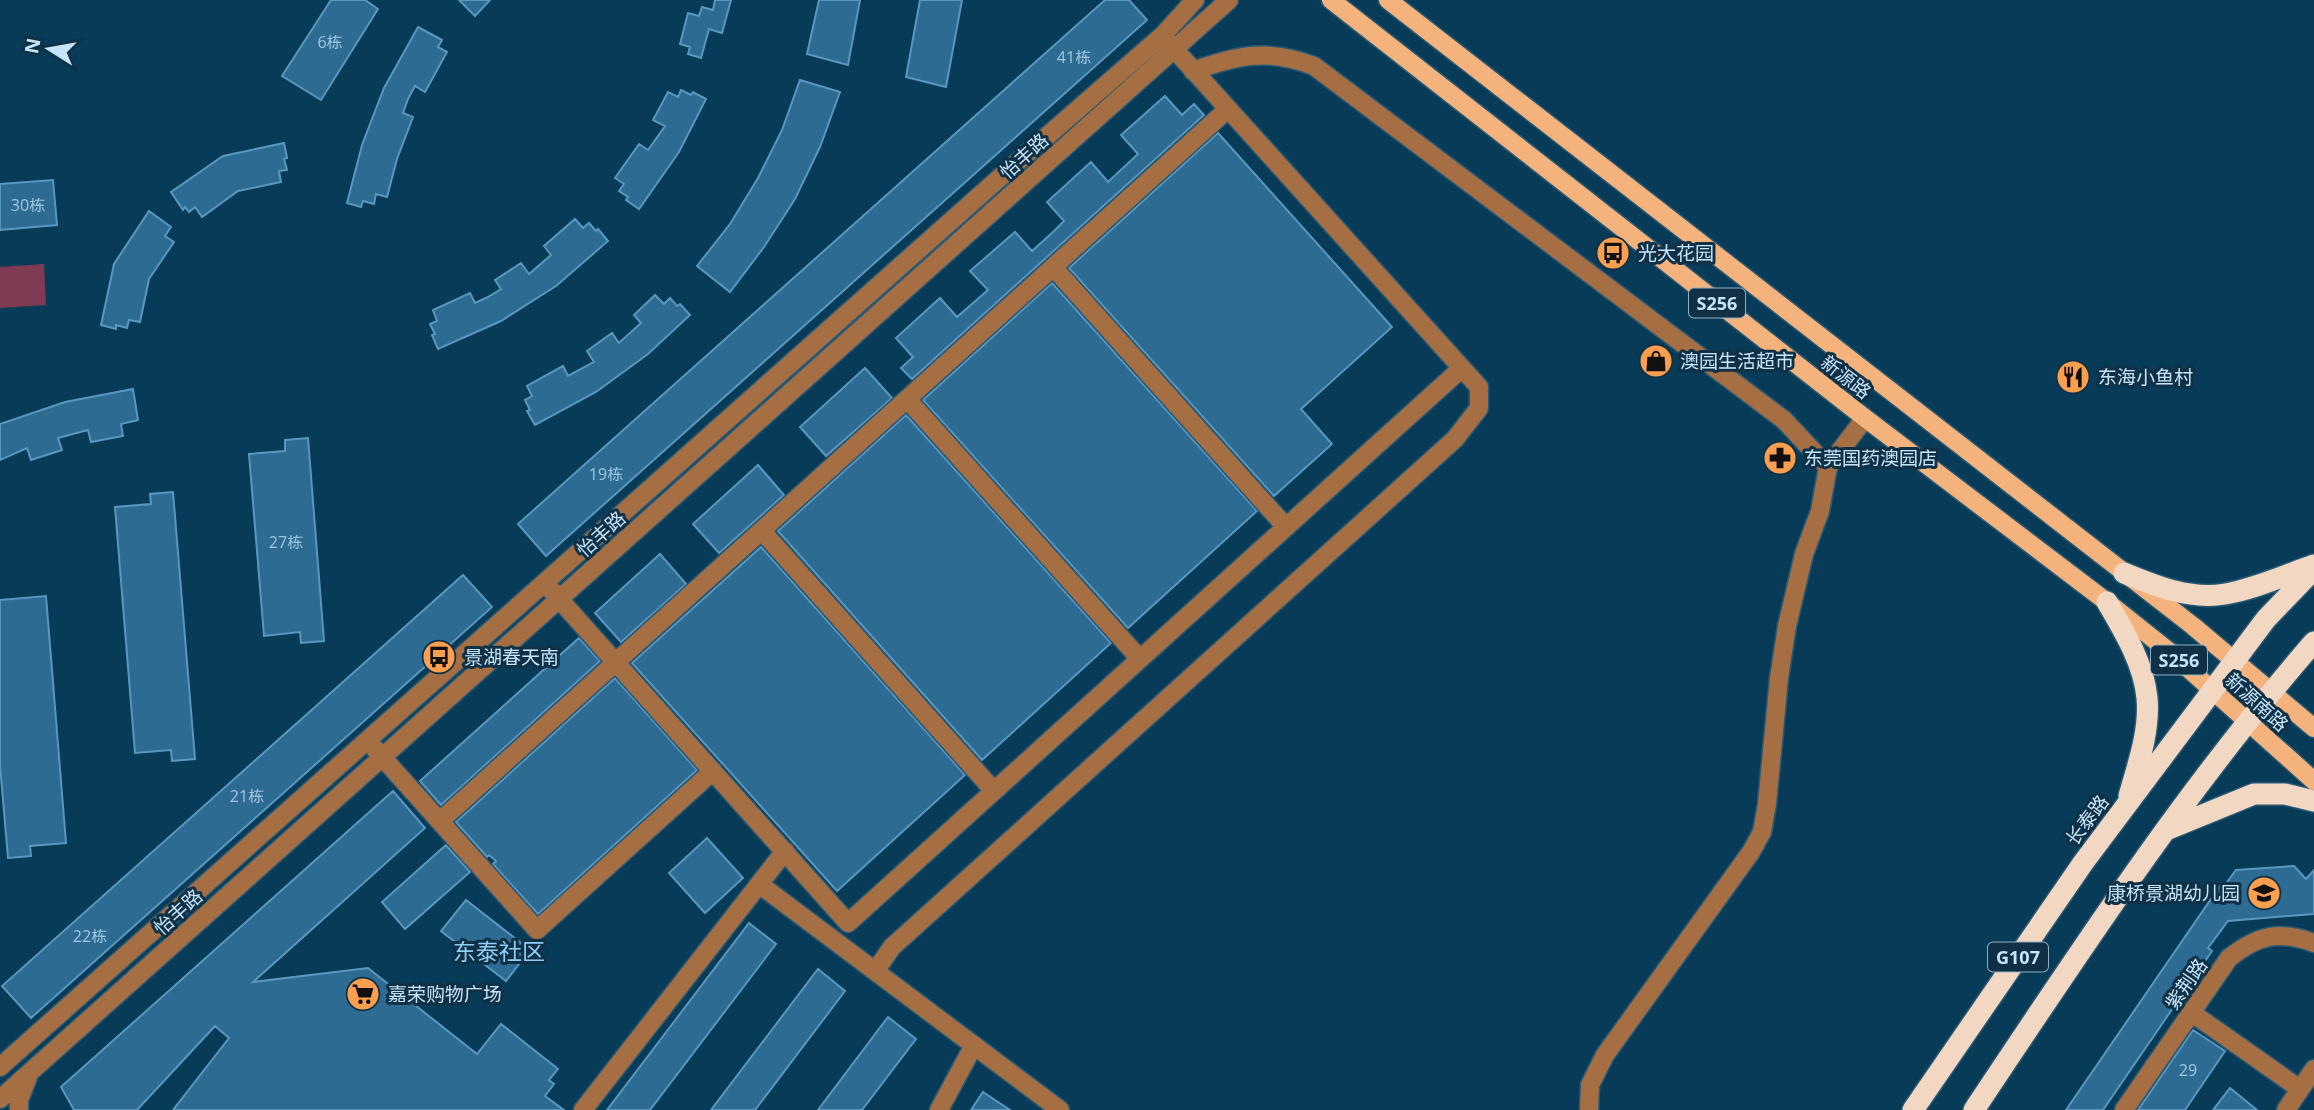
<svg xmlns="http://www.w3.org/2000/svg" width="2314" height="1110" viewBox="0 0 2314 1110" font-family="'Open Sans','Noto Sans SC',sans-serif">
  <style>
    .green { fill: #7f3b54 }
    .building { fill: #2d6b92; stroke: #5997bf; stroke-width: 2 }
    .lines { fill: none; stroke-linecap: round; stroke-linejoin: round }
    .minor-casing { stroke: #295974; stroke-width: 21 }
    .major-casing { stroke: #295974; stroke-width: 21 }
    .highway-casing { stroke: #295974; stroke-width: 24 }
    .minor { stroke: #a56f43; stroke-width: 18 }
    .major { stroke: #f4b27d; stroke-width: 18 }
    .highway { stroke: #f2d7c3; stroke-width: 21 }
    .labels { text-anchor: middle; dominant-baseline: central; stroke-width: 6; stroke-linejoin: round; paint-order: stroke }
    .number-label { font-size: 16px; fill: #a0c6e0 }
    .shield { fill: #0f3045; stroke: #8faec4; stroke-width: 2 }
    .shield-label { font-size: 18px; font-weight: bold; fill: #c6e4fa }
    .street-label { font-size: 19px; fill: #c6e4fa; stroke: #0f3045 }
    .poi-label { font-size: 19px; fill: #c6e4fa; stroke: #0f3045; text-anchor: start }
    .quarter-label { font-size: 23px; fill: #8ecdf8; stroke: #0f3045 }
  </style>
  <rect width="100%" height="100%" fill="#073b57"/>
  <path class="green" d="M44,264L46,305L0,308V267Z"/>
  <path class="building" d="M331,0H365L378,9L321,100L282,76Z
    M459,0H490L475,16Z
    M715,0H731L722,33L709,29L701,58L688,54L690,47L680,44L688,13L699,16L702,7L713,10Z
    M819,0H860L848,65L807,54Z
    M920,0H962L946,87L906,77Z
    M1105,0H1129L1147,20L546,556L518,524Z
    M418,27L442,40L438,47L447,52L425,92L415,86L408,99L403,113L413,117L397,159L387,197L376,194L374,204L363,201L361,207L347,203L362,145L384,88Z
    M800,80L840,92L820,147L795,199L764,247L730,292L697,266L730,224L758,178L782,130Z
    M681,90L691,95L693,92L706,99L679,152L639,209L626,200L628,197L619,191L624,184L615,178L639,144L648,150L665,126L653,120L668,92L678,97Z
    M1165,96L1182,115L1194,104L1204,115L912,379L901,368L913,357L896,338L940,298L957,317L988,290L970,271L1015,232L1032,251L1053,232L1064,221L1047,202L1091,162L1108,182L1138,154L1121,135Z
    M1218,133L1392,327L1301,409L1332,444L1274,496L1069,268Z
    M284,143L287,158L284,159L287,170L279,171L281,182L238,191L202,217L195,207L189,212L185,207L183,210L171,192L223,156Z
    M53,180L57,225L0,230V184Z
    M149,211L171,227L165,236L174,242L149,279L140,322L129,320L127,328L116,325V329L101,325L114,264Z
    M575,219L583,228L589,223L596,231L598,229L608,241L556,286L501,321L438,349L432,335L435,334L430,324L437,321L433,310L470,293L475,303L488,297L501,289L495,280L521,263L529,274L551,255L544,246Z
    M1052,283L1257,511L1128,628L923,400Z
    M655,295L664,304L670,298L677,306L680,304L690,315L648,354L596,392L535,425L527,411L530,410L525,400L532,396L527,386L563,366L568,376L594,362L587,351L612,333L619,343L641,323L634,315Z
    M865,368L892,398L826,456L800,427Z
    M133,389L138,420L121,424L123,436L91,442L88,430L58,438L62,450L31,460L27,448L0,460V424L65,402Z
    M906,415L1111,643L982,760L778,531Z
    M308,438L324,641L301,643L300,632L264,636L249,454L285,451V440Z
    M758,465L784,495L719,553L693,524Z
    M173,492L195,759L172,761L171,750L135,753L115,507L151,504L150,494Z
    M761,547L965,775L837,891L632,663Z
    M660,554L686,584L621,642L595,613Z
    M463,575L492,607L31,1018L2,986Z
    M46,596L66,843L30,846L31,856L8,858L0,765V600Z
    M579,638L600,661L441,805L420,781Z
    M615,678L697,770L538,914L493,864L496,861L489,855L487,857L456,822Z
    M393,791L425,828L253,982L368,968L477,1054L501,1024L558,1069L549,1080L554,1084L545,1096L564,1110H173L229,1038L215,1026L137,1110H74L61,1087Z
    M707,838L743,878L705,913L669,873Z
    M446,845L470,872L405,929L382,902Z
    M2294,866L2306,879L2314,870V914L2228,921L2208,948L2212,951L2103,1110H2066L2222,883L2225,885L2236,870Z
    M466,900L530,950L506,981L441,931Z
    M749,923L776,944L650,1110H607Z
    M818,969L845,991L755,1110H711Z
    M888,1017L916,1039L862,1110H818Z
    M2193,1030L2225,1051L2185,1110H2138Z
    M2230,1088L2257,1110H2213Z
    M983,1092L1010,1110H971Z"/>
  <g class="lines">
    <defs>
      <path id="minor" d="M1193,71C1238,55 1268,48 1314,66L1784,420L1828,467
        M1053,267L1286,527
        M907,399L1140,659
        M762,531L994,791
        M552,591L848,923L1462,368
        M375,749L537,930L713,771
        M440,821L1228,109
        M759,884L1060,1110
        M876,970L892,947L1455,439L1479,408V387L1167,41
        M2192,1013L2300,1089
        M0,1067L1014,165L1163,35L1195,0
        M0,1099L1229,0
        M19,1110V1100L28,1077
        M583,1110L785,851
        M939,1110L974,1045
        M1589,1110L1590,1085L1605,1055L1751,852L1762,832L1767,804L1779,678L1787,626L1804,554L1820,511L1828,467L1865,418
        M2124,1110L2229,958C2258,935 2279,930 2314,943
        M2286,1110L2314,1069"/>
      <path id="major" d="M1331,0L1865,418L2107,602L2171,653L2314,781
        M1388,0L2193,626L2314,728"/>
      <path id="highway" d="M2124,573C2155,586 2190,600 2225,594C2255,589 2285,575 2314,565
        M2107,602C2124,631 2144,664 2147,698C2150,731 2138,764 2129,796
        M2166,830L2254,794H2285L2314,801
        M1913,1110L2083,863L2266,619L2314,569
        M1974,1110C2082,948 2186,789 2314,642"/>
    </defs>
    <use href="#minor" class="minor-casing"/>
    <use href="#major" class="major-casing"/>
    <use href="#highway" class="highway-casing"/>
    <use href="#minor" class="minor"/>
    <use href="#major" class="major"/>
    <use href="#highway" class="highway"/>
  </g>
  <defs>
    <symbol id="bus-disc" viewBox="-11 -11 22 22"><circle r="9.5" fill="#fa9f4f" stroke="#0f3045"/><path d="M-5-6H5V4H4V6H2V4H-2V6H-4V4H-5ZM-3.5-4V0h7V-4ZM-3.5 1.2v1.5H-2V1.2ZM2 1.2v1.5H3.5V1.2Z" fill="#111"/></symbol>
    <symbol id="shop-disc" viewBox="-11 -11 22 22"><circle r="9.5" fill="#fa9f4f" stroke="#0f3045"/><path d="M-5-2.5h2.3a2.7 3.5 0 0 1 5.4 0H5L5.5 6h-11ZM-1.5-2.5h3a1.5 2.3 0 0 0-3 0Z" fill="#111"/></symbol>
    <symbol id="restaurant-disc" viewBox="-11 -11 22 22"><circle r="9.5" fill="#fa9f4f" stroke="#0f3045"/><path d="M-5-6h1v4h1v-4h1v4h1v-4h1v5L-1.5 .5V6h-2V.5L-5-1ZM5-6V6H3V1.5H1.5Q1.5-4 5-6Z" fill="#111"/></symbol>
    <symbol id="pharmacy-disc" viewBox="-11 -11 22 22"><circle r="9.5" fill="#fa9f4f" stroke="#0f3045"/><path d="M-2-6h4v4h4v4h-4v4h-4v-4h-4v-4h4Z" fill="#111"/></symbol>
    <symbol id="school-disc" viewBox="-11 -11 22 22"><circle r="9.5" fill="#fa9f4f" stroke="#0f3045"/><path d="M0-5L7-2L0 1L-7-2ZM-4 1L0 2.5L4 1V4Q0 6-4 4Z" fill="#111"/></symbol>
    <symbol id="supermarket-disc" viewBox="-11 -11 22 22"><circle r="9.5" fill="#fa9f4f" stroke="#0f3045"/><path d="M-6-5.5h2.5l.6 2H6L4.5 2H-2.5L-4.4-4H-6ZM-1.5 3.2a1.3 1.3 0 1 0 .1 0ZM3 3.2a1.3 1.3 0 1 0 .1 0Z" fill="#111"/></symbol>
  </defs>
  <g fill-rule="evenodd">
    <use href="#bus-disc" x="1594" y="234" width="38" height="38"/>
    <use href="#shop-disc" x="1637" y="342" width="38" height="38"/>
    <use href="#restaurant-disc" x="2054" y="358" width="38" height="38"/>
    <use href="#pharmacy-disc" x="1761" y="439" width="38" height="38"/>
    <use href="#bus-disc" x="420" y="638" width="38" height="38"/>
    <use href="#school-disc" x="2245" y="874" width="38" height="38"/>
    <use href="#supermarket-disc" x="344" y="975" width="38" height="38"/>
  </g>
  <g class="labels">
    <g class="number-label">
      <text x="330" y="42">6栋</text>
      <text x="1074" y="57">41栋</text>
      <text x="28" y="205">30栋</text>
      <text x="606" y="474">19栋</text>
      <text x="286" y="542">27栋</text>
      <text x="247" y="796">21栋</text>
      <text x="90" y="936">22栋</text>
      <text x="2188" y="1070">29</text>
    </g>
    <g class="shield">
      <rect x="1689" y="288.5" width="56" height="29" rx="5"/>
      <rect x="2151" y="645.5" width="56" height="29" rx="5"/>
      <rect x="1988" y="942.5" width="60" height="29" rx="5"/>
    </g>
    <g class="shield-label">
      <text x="1717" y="303">S256</text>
      <text x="2179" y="660">S256</text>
      <text x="2018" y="957">G107</text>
    </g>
    <g class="street-label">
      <text transform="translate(1024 156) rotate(-42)">怡丰路</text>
      <text transform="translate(1846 377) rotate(38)">新源路</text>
      <text transform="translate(601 534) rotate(-42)">怡丰路</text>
      <text transform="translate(2257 702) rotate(42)">新源南路</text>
      <text transform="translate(2087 820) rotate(-53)">长泰路</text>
      <text transform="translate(178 912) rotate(-42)">怡丰路</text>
      <text transform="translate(2186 984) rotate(-55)">紫荆路</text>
    </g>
    <g class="poi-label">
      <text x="1638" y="253">光大花园</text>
      <text x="1680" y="361">澳园生活超市</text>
      <text x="2098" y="377">东海小鱼村</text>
      <text x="1804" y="458">东莞国药澳园店</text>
      <text x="464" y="657">景湖春天南</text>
      <text x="2240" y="893" text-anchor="end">康桥景湖幼儿园</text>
      <text x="388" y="994">嘉荣购物广场</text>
    </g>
    <g class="quarter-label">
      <text x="499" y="951">东泰社区</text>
    </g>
  </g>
  <g transform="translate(49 49) rotate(281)" stroke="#0f3045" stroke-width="5" paint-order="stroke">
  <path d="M0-5L12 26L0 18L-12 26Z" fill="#c6e4fa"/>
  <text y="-10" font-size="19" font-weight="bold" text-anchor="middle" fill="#c6e4fa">N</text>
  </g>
</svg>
